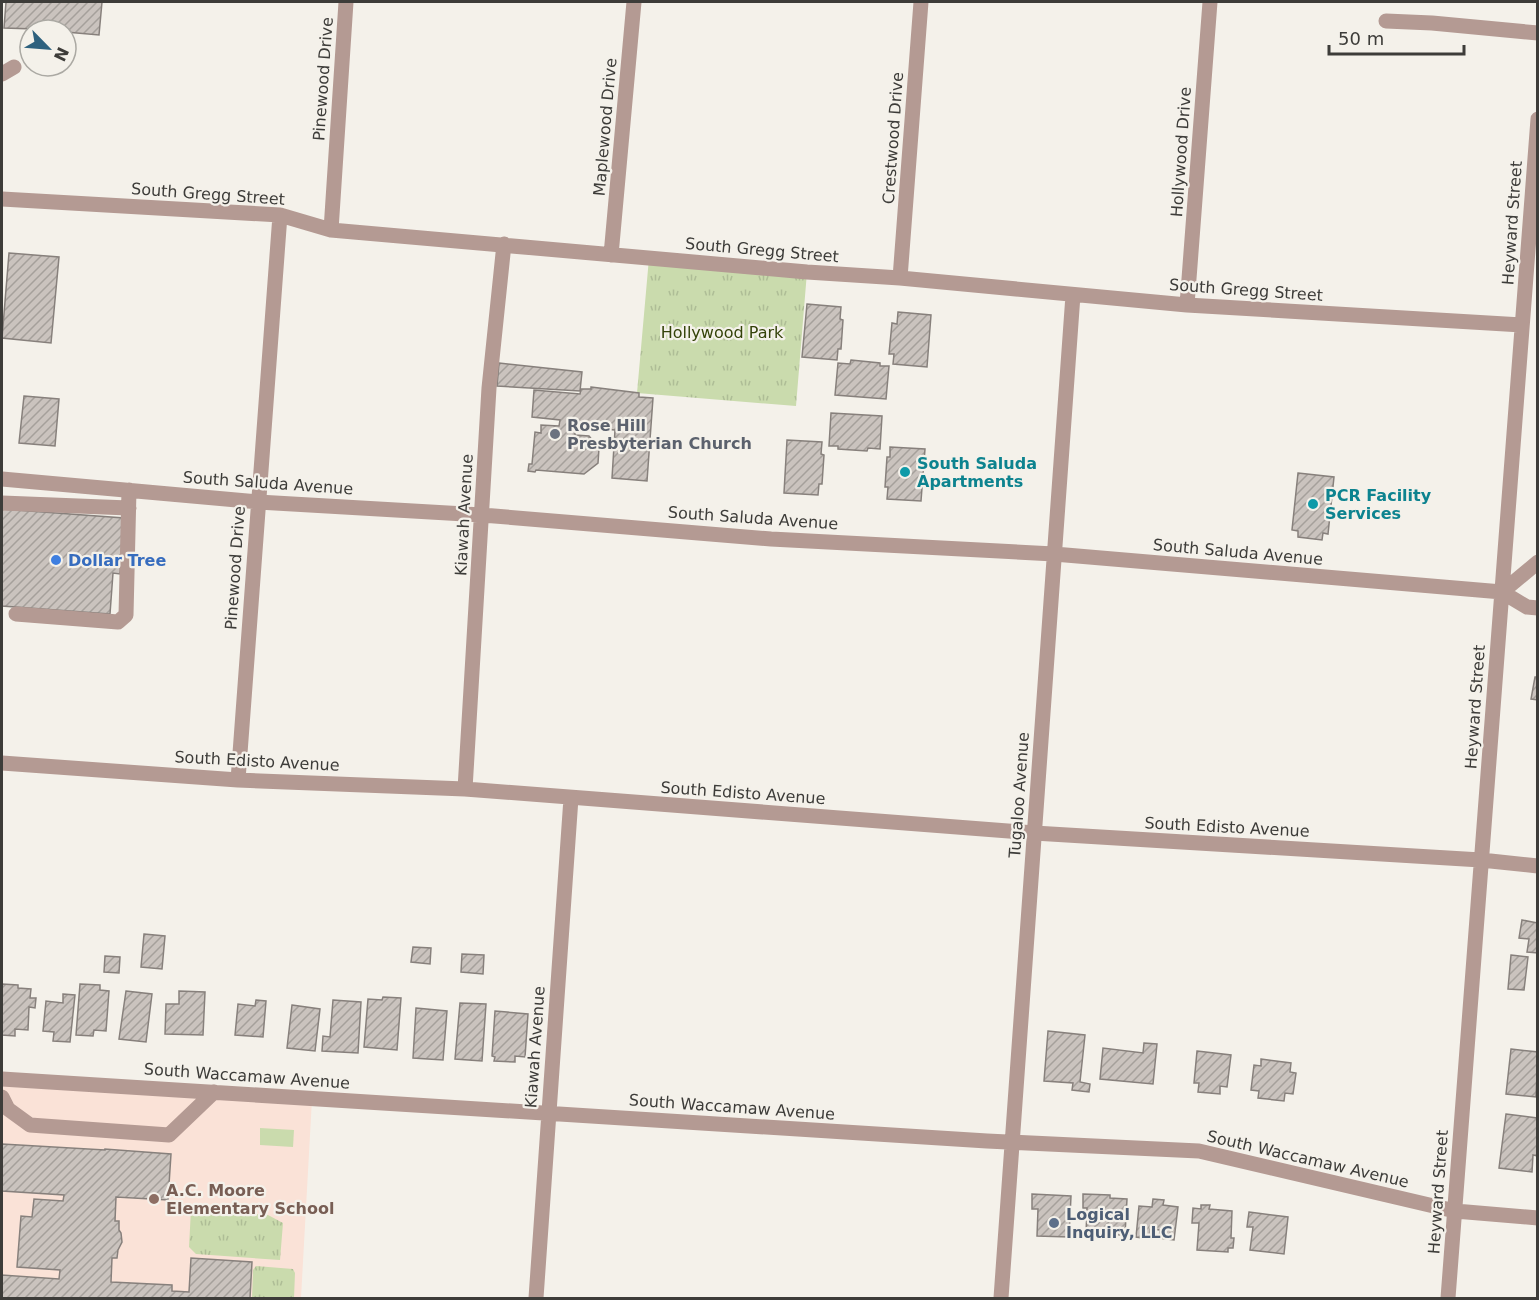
<svg xmlns="http://www.w3.org/2000/svg" width="1539" height="1300" viewBox="0 0 1539 1300" font-family="'DejaVu Sans',sans-serif">
  <style>
    .education { fill: #fae2d7 }
    .grass { fill: #cadbad }
    .park { fill: url(#park-tufts) }
    .building { fill: url(#building-hatch); stroke: #87807c; stroke-width: 1.5 }
    .lines { fill: none; stroke-linecap: round; stroke-linejoin: round }
    .minor { stroke: #b49a93; stroke-width: 15 }
    .worship-dot { fill: #6b7280; stroke: #f4f1ea; stroke-width: 2 }
    .culture-dot { fill: #0f9aa8; stroke: #f4f1ea; stroke-width: 2 }
    .shop-dot { fill: #3f7fe0; stroke: #f4f1ea; stroke-width: 2 }
    .education-dot { fill: #8d6e63; stroke: #f4f1ea; stroke-width: 2 }
    .service-dot { fill: #5c6f8a; stroke: #f4f1ea; stroke-width: 2 }
    .labels { text-anchor: middle; dominant-baseline: central; stroke-width: 4.5; stroke-linejoin: round; paint-order: stroke }
    .street-label { font-size: 16px; fill: #3d3c39; stroke: #f4f1ea }
    .park-label { font-size: 16px; fill: #344309; stroke: #f4f1ea }
    .worship-label { font-size: 16px; font-weight: bold; fill: #5b616d; stroke: #f4f1ea; text-anchor: start }
    .culture-label { font-size: 16px; font-weight: bold; fill: #0d838f; stroke: #f4f1ea; text-anchor: start }
    .shop-label { font-size: 16px; font-weight: bold; fill: #366cbe; stroke: #f4f1ea; text-anchor: start }
    .education-label { font-size: 16px; font-weight: bold; fill: #785e54; stroke: #f4f1ea; text-anchor: start }
    .service-label { font-size: 16px; font-weight: bold; fill: #4e5e75; stroke: #f4f1ea; text-anchor: start }
  </style>
  <defs>
    <pattern id="park-tufts" width="24" height="20" patternUnits="userSpaceOnUse" patternTransform="scale(1.5)"><rect width="24" height="20" fill="#cadbad"/><path d="M3 7l-1-3M5 7V3M7 7l1-3M15 17l-1-3M17 17v-4M19 17l1-3" fill="none" stroke="#aebd96"/></pattern>
    <pattern id="building-hatch" width="6" height="6" patternUnits="userSpaceOnUse" patternTransform="scale(1.5)"><rect width="6" height="6" fill="#cac3be"/><path d="M-1 1l2-2M0 6l6-6M5 7l2-2" fill="none" stroke="#a5a09b"/></pattern>
  </defs>
  <rect width="100%" height="100%" fill="#f4f1ea"/>
  <path class="education" d="M2,1079L312,1099L301,1298H2Z"/>
  <path class="grass" d="M260,1128L294,1130L293,1147L260,1145Z"/>
  <path class="park" d="M649,258L807,272L796,406L637,393Z
    M191,1209L268,1215L283,1223L280,1260L196,1254L189,1247Z
    M256,1266L293,1269L295,1273L294,1298H252L253,1270Z"/>
  <path class="building" d="M6,2H102L99,35L66,32V30L4,28Z
    M9,253L59,257L51,343L2,338Z
    M807,304L841,307L840,319L843,320L841,349H838L837,360L802,357Z
    M898,312L931,315L927,367L893,364L894,354H889L892,323L897,324Z
    M851,360L880,363V366H889L886,399L835,395L838,363L850,364Z
    M499,363L582,372L580,391L497,386Z
    M591,387L639,393V397L653,398L647,481L612,478L615,430L575,427V435L589,436L599,448L598,463L584,474L536,470L535,472L528,471L529,464H532L535,432L541,433V425L559,426L560,420L532,417L534,390L580,394L581,389H591Z
    M24,396L59,399L55,446L19,443Z
    M831,413L882,416L880,449L868,448L867,451L838,449V446H829Z
    M787,440L822,442L821,454L824,455L822,484H819L818,495L784,493Z
    M890,447L925,449L921,501L887,499L888,487H885L887,457H890Z
    M1298,473L1334,477L1328,534L1323,533L1322,540L1298,537V531L1292,530Z
    M2,509L124,518L120,574L113,573L110,614L2,606Z
    M1535,677H1538V700L1531,699Z
    M1522,920L1538,923V953L1527,952L1529,939L1519,938Z
    M144,934L165,936L162,969L141,967Z
    M413,947L431,948L430,964L411,962Z
    M462,954L484,955L483,974L461,972Z
    M1511,955L1528,957L1524,990L1508,989Z
    M105,956L120,957L119,973L104,972Z
    M2,984L18,985V988L31,989L30,998H36L35,1008L29,1007L28,1030L15,1029V1036L2,1035Z
    M80,984L100,985V990L109,991L106,1031L94,1030L93,1036L76,1035Z
    M126,991L152,994L146,1042L119,1039Z
    M179,991L205,992L203,1035L165,1034L166,1004H179Z
    M63,994L75,995L70,1042L53,1041L54,1032L43,1031L46,1001L63,1003Z
    M383,997L401,998L397,1050L364,1047L368,999L382,1000Z
    M256,1000L266,1001L263,1037L235,1035L238,1004L255,1006Z
    M333,1000L361,1002L358,1053L322,1051L323,1036L330,1037Z
    M460,1003L486,1004L482,1061L455,1059Z
    M292,1005L320,1009L315,1051L287,1048Z
    M416,1008L447,1011L443,1060L413,1058Z
    M495,1011L528,1014L525,1057L515,1056V1062L494,1061L495,1057L492,1056Z
    M1048,1031L1085,1035L1080,1082L1090,1084L1089,1092L1072,1090L1073,1083L1044,1081Z
    M1144,1043L1157,1044L1153,1084L1100,1079L1103,1048L1143,1053Z
    M1511,1049L1538,1052L1536,1097L1506,1094Z
    M1197,1051L1231,1055L1227,1087L1220,1086V1094L1198,1092L1199,1083H1194Z
    M1261,1059L1291,1063L1290,1072L1296,1073L1293,1094L1285,1093L1284,1101L1258,1098L1259,1091L1251,1090L1254,1065L1261,1066Z
    M1506,1114L1537,1118L1538,1156L1533,1155L1532,1172L1499,1168Z
    M2,1144L105,1150V1149L171,1154L168,1200L116,1197L115,1221H119V1230L121,1233L122,1242L118,1250L117,1258H112L111,1282L172,1285V1291L189,1292L191,1258L252,1262L250,1298H2V1275L59,1279L60,1270L17,1267L21,1216L32,1217L34,1199L63,1201L64,1195L2,1191Z
    M1032,1194L1071,1196L1069,1237L1037,1236L1038,1209H1032Z
    M1083,1194L1110,1195V1198L1127,1199L1125,1235L1086,1234L1087,1208H1083Z
    M1153,1199L1164,1200L1163,1205L1178,1207L1174,1240L1159,1238L1160,1230L1150,1229L1149,1239L1136,1237L1139,1206L1152,1207Z
    M1201,1205H1210L1209,1209L1232,1211L1231,1238H1234L1233,1248H1228V1252L1197,1250L1199,1223H1192L1193,1208L1201,1209Z
    M1249,1212L1288,1217L1284,1254L1250,1250L1253,1227H1247Z"/>
  <g class="lines">
    <path class="minor" d="M1386,21L1432,23L1538,33
      M2,74L14,67
      M2,199L280,215L331,230L807,272L900,278L1187,305L1522,325
      M331,230L346,2
      M611,255L634,2
      M900,278L921,2
      M1187,305L1210,2
      M2,479L258,502L482,515L771,539L1054,554L1502,592L1527,607L1538,608
      M2,503L129,508
      M1502,592L1538,562
      M16,614L118,622L126,615L129,490
      M2,763L238,780L465,789L1034,833L1481,860L1538,866
      M238,780L280,215
      M465,789L489,388L504,244
      M2,1079L987,1141L1199,1151L1455,1211L1538,1218
      M2,1097L8,1109L30,1125L169,1135L214,1092
      M536,1298L571,798
      M1001,1298L1073,295
      M1448,1298L1538,119"/>
  </g>
  <circle class="worship-dot" cx="555" cy="434" r="6"/>
  <g class="culture-dot">
    <circle cx="905" cy="472" r="6"/>
    <circle cx="1313" cy="504" r="6"/>
  </g>
  <circle class="shop-dot" cx="56" cy="560" r="6"/>
  <circle class="education-dot" cx="154" cy="1199" r="6"/>
  <circle class="service-dot" cx="1054" cy="1223" r="6"/>
  <g class="labels">
    <g class="street-label">
      <text transform="translate(323 79) rotate(-86)">Pinewood Drive</text>
      <text transform="translate(605 127) rotate(-85)">Maplewood Drive</text>
      <text transform="translate(893 138) rotate(-86)">Crestwood Drive</text>
      <text transform="translate(1181 152) rotate(-86)">Hollywood Drive</text>
      <text transform="translate(208 194) rotate(4)">South Gregg Street</text>
      <text transform="translate(1512 223) rotate(-86)">Heyward Street</text>
      <text transform="translate(762 250) rotate(5)">South Gregg Street</text>
      <text transform="translate(1246 290) rotate(4)">South Gregg Street</text>
      <text transform="translate(268 483) rotate(4)">South Saluda Avenue</text>
      <text transform="translate(464 515) rotate(-87)">Kiawah Avenue</text>
      <text transform="translate(753 518) rotate(4)">South Saluda Avenue</text>
      <text transform="translate(1238 552) rotate(5)">South Saluda Avenue</text>
      <text transform="translate(235 568) rotate(-86)">Pinewood Drive</text>
      <text transform="translate(1475 707) rotate(-86)">Heyward Street</text>
      <text transform="translate(257 761) rotate(3)">South Edisto Avenue</text>
      <text transform="translate(743 793) rotate(4)">South Edisto Avenue</text>
      <text transform="translate(1019 795) rotate(-86)">Tugaloo Avenue</text>
      <text transform="translate(1227 827) rotate(3)">South Edisto Avenue</text>
      <text transform="translate(535 1047) rotate(-86)">Kiawah Avenue</text>
      <text transform="translate(247 1076) rotate(4)">South Waccamaw Avenue</text>
      <text transform="translate(732 1107) rotate(4)">South Waccamaw Avenue</text>
      <text transform="translate(1308 1159) rotate(13)">South Waccamaw Avenue</text>
      <text transform="translate(1438 1192) rotate(-86)">Heyward Street</text>
    </g>
    <g class="park-label">
      <text x="722" y="332">Hollywood Park</text>
    </g>
    <g class="worship-label">
      <text x="567" y="425">Rose Hill<tspan x="567" dy="18">Presbyterian Church</tspan></text>
    </g>
    <g class="culture-label">
      <text x="917" y="463">South Saluda<tspan x="917" dy="18">Apartments</tspan></text>
      <text x="1325" y="495">PCR Facility<tspan x="1325" dy="18">Services</tspan></text>
    </g>
    <g class="shop-label">
      <text x="68" y="560">Dollar Tree</text>
    </g>
    <g class="education-label">
      <text x="166" y="1190">A.C. Moore<tspan x="166" dy="18">Elementary School</tspan></text>
    </g>
    <g class="service-label">
      <text x="1066" y="1214">Logical<tspan x="1066" dy="18">Inquiry, LLC</tspan></text>
    </g>
  </g>
  <rect width="1539" height="1300" fill="none" stroke="#3d3c39" stroke-width="6"/>
  <g transform="translate(48 48) rotate(115)"><circle r="28" fill="#f4f1ea" stroke="#aba9a3" stroke-width="1.5"/>
  <path d="M0-4.5L10 22L0 15L-10 22Z" fill="#2e617e"/>
  <text y="-9" font-size="16" font-weight="bold" text-anchor="middle" fill="#3d3c39">N</text>
  </g>
  <path d="M1329 45v9h135v-9" fill="none" stroke="#3d3c39" stroke-width="3"/>
  <text x="1338" y="45" font-size="18" fill="#3d3c39" stroke="#f4f1ea" stroke-width="4.5" paint-order="stroke">50 m</text>
</svg>
